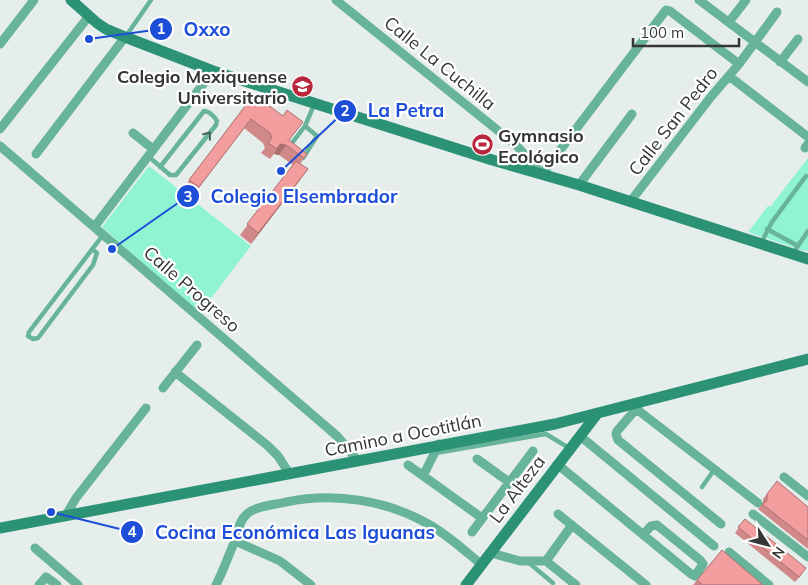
<svg xmlns="http://www.w3.org/2000/svg" width="808" height="585" viewBox="0 0 808 585" font-family="Mulish,sans-serif">
  <style>
    .green { fill: #90f3d2 }
    .lines { fill: none; stroke-linecap: round; stroke-linejoin: round }
    .lane { stroke: #68b49b; stroke-width: 4.5 }
    .street { stroke: #68b49b; stroke-width: 9 }
    .secondary { stroke: #2c9276; stroke-width: 11 }
    .wall { fill: #d18888 }
    .shaded-wall { fill: #aa6f6f }
    .building { fill: #f39e9e; stroke: #aa6f6f }
    .oneway { stroke: #466359 }
    .labels { text-anchor: middle; dominant-baseline: central; stroke-width: 4.5; stroke-linejoin: round; paint-order: stroke }
    .street-label { font-size: 18px; fill: #343736; stroke: #fff }
    .poi-label { font-size: 18px; font-weight: bold; fill: #343736; stroke: #fff; text-anchor: end }
    .leader { fill: none; stroke: #1d4ed8; stroke-width: 2 }
    .callout-dot { fill: #1d4ed8; stroke: #fff; stroke-width: 2 }
    .mark-label { font-size: 15px; text-anchor: middle; font-weight: bold; fill: #fff }
    .callout-label { font-size: 19px; text-anchor: middle; font-weight: bold; fill: #1d4ed8; stroke: #fff; stroke-width: 4.5; stroke-linejoin: round; paint-order: stroke }
  </style>
  <rect width="100%" height="100%" fill="#e6eeeb"/>
  <path class="green" d="M808,158V251H804L748,232L768,206L770,207Z
    M149,166L251,246L199,314L102,227Z"/>
  <g class="lines">
    <path class="lane" d="M126,36L151,0
      M289,147L305,126L314,105
      M148,156L170,175H176L216,125L217,121C215,117 209,111 204,111L160,167
      M303,158L317,136L305,126
      M767,229L798,246
      M761,243L772,222L806,176
      M92,249L97,253L93,265L38,338L33,339L28,336L29,332L103,235
      M796,249L808,231
      M436,453L546,434L569,448
      M702,487L714,470
      M529,563L553,583"/>
    <path class="street" d="M336,0L516,145L542,174L666,10L670,11L739,64
      M699,0L808,82
      M729,22L746,0
      M0,44L34,0
      M780,62L798,39
      M729,76L808,137
      M0,129L89,16
      M133,133L153,149
      M0,146L337,436L358,461
      M805,148L808,144
      M36,154L125,37
      M579,185L632,114
      M630,202L710,98L739,64L777,12
      M95,226L213,71
      M175,372L267,445L278,456L289,473
      M163,388L197,345
      M634,403L639,411L758,503
      M637,408L617,431L616,434L618,440L721,524
      M580,436L714,546
      M477,459L509,482
      M557,464L691,574L695,576L703,564L700,560L657,525L651,526L643,535
      M408,465L482,518
      M423,476L439,444
      M784,477L808,496
      M558,514L646,585
      M753,514L808,557
      M66,515L76,498L146,408
      M472,532L533,451
      M235,541L280,561L311,585
      M35,548L78,585
      M729,552L769,585
      M491,553L520,561H546L576,585
      M546,561L572,525
      M39,585L46,577L57,585
      M216,585C223,571 228,557 234,543C238,534 238,522 246,515C254,506 274,505 286,502C335,492 387,500 430,525C449,536 465,551 482,565"/>
    <path class="secondary" d="M71,0L97,23L106,29L125,37L213,71L489,159L579,185L808,259
      M0,528L555,424L808,359
      M466,585L597,414"/>
  </g>
  <path class="wall" d="M252,97L289,141L307,154L300,164V180L251,244L240,235L293,165L279,155L274,154L270,159L261,153L265,148L263,143L244,128L192,197L182,190Z
    M767,494L808,507V549L758,509L763,503V499Z
    M745,519L802,574L795,582L735,533Z
    M697,580L763,585H693Z"/>
  <path class="shaded-wall" d="M280,144L286,145L279,155L274,154Z
    M308,169L300,180L251,244L258,233Z"/>
  <path class="building" d="M252,97L258,102L260,99L283,116L287,110L303,122L289,140L307,154L304,158L286,145L280,144L277,149L268,143L272,138L270,133L251,119L199,187L189,180Z
    M296,161L308,169L258,233L247,224Z
    M777,481L808,507V540L762,504L767,501V494Z
    M745,519L806,568L799,577L738,527Z
    M722,550L763,585H703L697,580Z"/>
  <defs><path id="oneway-chevron" d="M-2-3.5L2.5 0L-2 3.5" fill="none" stroke-width="1.6" stroke-linecap="round" stroke-linejoin="round" transform="scale(1.25)"/></defs>
  <use class="oneway" href="#oneway-chevron" transform="translate(208 135) rotate(-52)"/>
  <defs>
    <symbol id="school-disc" viewBox="-11 -11 22 22"><circle r="9.5" fill="#b8273c" stroke="#fff"/><path d="M0-5L7-2L0 1L-7-2ZM-4 1L0 2.5L4 1V4Q0 6-4 4Z" fill="#fff"/></symbol>
    <symbol id="stadium-disc" viewBox="-11 -11 22 22"><circle r="9.5" fill="#b8273c" stroke="#fff"/><path d="M0-5a6.5 5 0 1 0 0 10a6.5 5 0 1 0 0-10ZM-3.5-1.8h7v3.6h-7Z" fill="#fff"/></symbol>
  </defs>
  <g fill-rule="evenodd">
    <use href="#school-disc" x="290" y="74" width="25" height="25"/>
    <use href="#stadium-disc" x="470" y="132" width="25" height="25"/>
  </g>
  <g class="labels">
    <g class="street-label">
      <text transform="translate(440 63) rotate(39)">Calle La Cuchilla</text>
      <text transform="translate(673 121) rotate(-52)">Calle San Pedro</text>
      <text transform="translate(192 289) rotate(41)">Calle Progreso</text>
      <text transform="translate(403 435) rotate(-11)">Camino a Ocotitlán</text>
      <text transform="translate(517 489) rotate(-53)">La Alteza</text>
    </g>
    <g class="poi-label">
      <text x="287" y="76">Colegio Mexiquense<tspan x="287" dy="21">Universitario</tspan></text>
      <text x="498" y="135" text-anchor="start">Gymnasio<tspan x="498" dy="21">Ecológico</tspan></text>
    </g>
  </g>
  <path class="leader" d="M89 39L161 29M281 171L345 111M112 249L188 196M51 512L132 532"/>
  <g class="callout-dot">
    <circle cx="89" cy="39" r="5"/>
    <circle cx="281" cy="171" r="5"/>
    <circle cx="112" cy="249" r="5"/>
    <circle cx="51" cy="512" r="5"/>
    <circle cx="161" cy="29" r="12"/>
    <circle cx="345" cy="111" r="12"/>
    <circle cx="188" cy="196" r="12"/>
    <circle cx="132" cy="532" r="12"/>
  </g>
  <g class="mark-label">
    <text x="161" y="34">1</text>
    <text x="345" y="116">2</text>
    <text x="188" y="202">3</text>
    <text x="132" y="537">4</text>
  </g>
  <g class="callout-label">
    <text x="207" y="36">Oxxo</text>
    <text x="406" y="117">La Petra</text>
    <text x="304" y="203">Colegio Elsembrador</text>
    <text x="295" y="539">Cocina Económica Las Iguanas</text>
  </g>
  <g transform="translate(768 545) rotate(126)" stroke="#ffffff" stroke-width="4" paint-order="stroke">
  <path d="M0-4L9 19L0 12L-9 19Z" fill="#343736"/>
  <text y="-8" font-size="14" font-weight="bold" text-anchor="middle" fill="#343736">N</text>
  </g>
  <path d="M633 38v8h106v-8" fill="none" stroke="#343736" stroke-width="2.5"/>
  <text x="640" y="38" font-size="15" fill="#343736" stroke="#ffffff" stroke-width="4" paint-order="stroke">100 m</text>
</svg>
